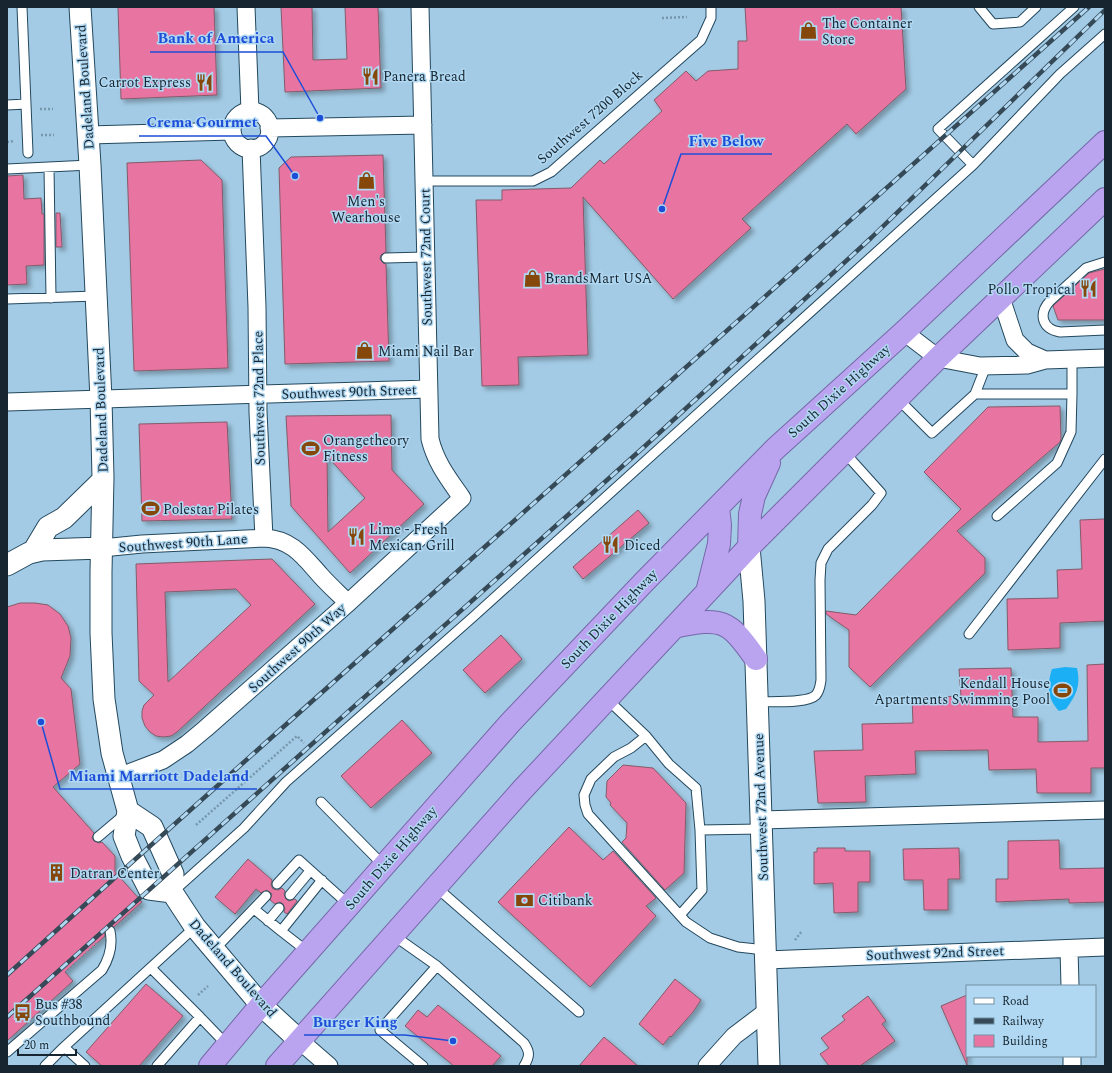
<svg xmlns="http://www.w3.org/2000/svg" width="1112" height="1073" viewBox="0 0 1112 1073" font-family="Spectral,serif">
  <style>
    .water { fill: #1baff5 }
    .building { fill: #e874a1; stroke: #835b69; fill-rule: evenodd; filter: url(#shadow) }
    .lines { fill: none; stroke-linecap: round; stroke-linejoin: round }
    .service-casing { stroke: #23485e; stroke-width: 11 }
    .minor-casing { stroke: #23485e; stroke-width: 19 }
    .tertiary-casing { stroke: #23485e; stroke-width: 23 }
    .trunk-casing { stroke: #7668a9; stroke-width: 24 }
    .path { stroke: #7797ac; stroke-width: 2.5; stroke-dasharray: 2 2; stroke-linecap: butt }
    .service { stroke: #fff; stroke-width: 9 }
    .minor { stroke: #fff; stroke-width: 17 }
    .tertiary { stroke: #fff; stroke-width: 21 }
    .trunk { stroke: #baa3ef; stroke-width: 22 }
    .rail-casing { stroke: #354957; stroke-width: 4.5 }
    .rail { stroke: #b0d8f2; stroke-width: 3; stroke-dasharray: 9; stroke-linecap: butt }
    .labels { text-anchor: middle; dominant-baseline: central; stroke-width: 3; stroke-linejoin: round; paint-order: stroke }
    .poi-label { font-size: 14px; fill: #16252f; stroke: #b0d8f2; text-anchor: start }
    .street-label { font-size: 14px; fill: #16252f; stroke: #b0d8f2 }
    .leader { fill: none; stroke: #1d4ed8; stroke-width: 1.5 }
    .callout-dot { fill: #1d4ed8; stroke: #b0d8f2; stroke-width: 1.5 }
    .callout-label { font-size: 15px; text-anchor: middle; font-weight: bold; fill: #1d4ed8; stroke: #b0d8f2; stroke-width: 3; stroke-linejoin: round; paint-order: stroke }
  </style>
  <defs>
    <filter id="shadow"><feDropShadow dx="3.5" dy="3.5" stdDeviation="2" flood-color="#0004"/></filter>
  </defs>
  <rect width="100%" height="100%" fill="#a3cbe5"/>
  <path class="water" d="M1065,667L1077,668C1081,686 1076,695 1066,709L1059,711C1047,699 1047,684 1052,669Z"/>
  <path class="building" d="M118,7H214L217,95L121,99Z
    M281,7H312L313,60L347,59L345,7H378L381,88L285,92Z
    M745,7H901L906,89L856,134L847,124L742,219L751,228L673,299L583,197L588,355L518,357L519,385L482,386L476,200H502V190L571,188L600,160L604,164L662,111L654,100L686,71L696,81L708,71L738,69V41H747Z
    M383,155L386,252L381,255L380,259L383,263L386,264L389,361L285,364L279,168L291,157Z
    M201,160L222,180L228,368L134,371L127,163Z
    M23,175L24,199L41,198L42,214H44V265L26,266L27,284L7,285V176Z
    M56,213H60L62,247H56Z
    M1105,269V320H1058L1053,306L1054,305L1089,273Z
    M1060,406L1061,439L1060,442L957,531L985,558V573L870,687L849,667V630L826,614V611L856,615L961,509L924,472L988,407Z
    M391,415L392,470L424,504L350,573L291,506L286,416ZM327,456L365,498L328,532Z
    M227,422L232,519L142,521L139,424Z
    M638,510L649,523L583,579L573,567Z
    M1105,519V621L1060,623V648L1008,650L1007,599L1058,598L1057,570L1082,569L1080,520Z
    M272,559L315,604L177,732L171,736L163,737L156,736L150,732L145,726L142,718V711L144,705L154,695L139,681L136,564ZM236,589L251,605L168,682L165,592Z
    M20,603H35L48,605L60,614L68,626L71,638L70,656L61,678L71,689L80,764L53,787L94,833L92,838L94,841L99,843L102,842L115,856V872L142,902L114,927L109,925L106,927L104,929L105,936L65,972L73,981L7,1041V607Z
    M501,635L522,659L485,693L463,670Z
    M1105,664V768H1091V793H1037L1036,769L989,770L988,750L915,751L916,774L865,776L866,802L818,803L814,751L863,750L862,724L913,723L912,698L961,696L959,669L1011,668L1013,717H1038V742L1088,741L1087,665Z
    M402,720L432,753L371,808L341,776Z
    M623,765L653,768L686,803L684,873L665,890L622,842L626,838L627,823L610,805L611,803L606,797L607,781Z
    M569,827L603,860L613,851L656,898L646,906L656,916L590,987L498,902Z
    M1059,840L1060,869L1105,868V902L1069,903V899L996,902V879H1008V841Z
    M817,848H845V851H870V882H858V912L834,913L833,883L814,884V852H817Z
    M959,848L960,879H948V910H924L923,880H904L903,849Z
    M248,859L272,880L271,885L273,889L278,890L282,888L285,891L284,894L286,899L289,901L295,899L297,901L287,914L284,912L285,909L283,904L280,902L275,904L270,900L272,894L267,890L261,893L256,889L235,914L215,897Z
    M675,979L701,1000L693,1012L671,1037L670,1036L663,1045L639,1024Z
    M146,984L183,1016L139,1066H102L86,1052Z
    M967,995V1065L941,1006Z
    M868,996L886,1021L882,1024L895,1041L860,1066H829L820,1054L829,1048L821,1038L845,1020L842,1016Z
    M438,1005L501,1056L492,1066H454L405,1026L418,1010L427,1017Z
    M604,1037L638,1066H579Z"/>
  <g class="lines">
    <defs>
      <path id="service" d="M22,7L28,153
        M979,7L993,24L1020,22L1036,7
        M7,105L26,104
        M973,165L938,129L1074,7
        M49,167L51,298
        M7,169L90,165
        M424,181H533L551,172L701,40L711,18V7
        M386,258L425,257
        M1105,262L1086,268L1050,301C1038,314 1042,329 1060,332L1105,330
        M7,299L96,296
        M975,394H1072V359
        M898,399L932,433L975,394L986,366
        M997,516L1057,463L1071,432L1072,394
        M969,634L1105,459
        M607,699L646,736L669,764L696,788L700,830L702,890L680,915
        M757,702C770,701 807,704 816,695C820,690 820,686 821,680L820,580L821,563L828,549L872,505L881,493L845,453
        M646,736L631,748L614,757L591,779L584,795L585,805L588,814L686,922L710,938L738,947L765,950
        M321,802L384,866
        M700,830L761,829
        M98,837L124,815
        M277,884L299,860L349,905
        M436,887L579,1012
        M175,890L244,828L286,782L473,617L973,165L1060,74L1105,34
        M290,895L310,871
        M254,909L281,931L322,880
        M268,921L279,908
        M281,931L308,952
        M393,935L437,966
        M214,950L266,896
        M151,968L200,1017
        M64,1047L85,1066
        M7,1052L102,970C110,957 113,945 110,931
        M45,1066L64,1047L195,927
        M157,1066L200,1017L227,1045
        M423,1066L380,1030L437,966L524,1043C530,1052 530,1056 524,1066"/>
      <path id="minor" d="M246,7L250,111
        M232 130a19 19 0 1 1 38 0a19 19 0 1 1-38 0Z
        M269,128L423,125
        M89,135L232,131
        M251,148L257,307L258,412L264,538C292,539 304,557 321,576C329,585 339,594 348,603
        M1001,298L1015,340L1027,352L1045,360
        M904,332L938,358L980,366L1027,365L1045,360L1105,358
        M7,402L428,389
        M102,548L142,544L264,538
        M118,777L163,760L187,744L205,729L348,603L462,498C448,478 436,463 430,439L420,7
        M761,820L1105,810
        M1069,949L1070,986
        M766,960L1105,947
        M299,1040L329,1066
        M1072,1056V1066
        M707,1066L734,1036L767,1011"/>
      <path id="tertiary" d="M80,7L90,165L101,399L103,477L101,572V633L104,699L112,753L128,811L124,836L132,856L149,889L172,892
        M749,547L754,601L769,1066
        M33,552L48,527L64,518L103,480
        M7,565L29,553L42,550L102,548
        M128,811L152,827L173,874L172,892L195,927L261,1005L299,1040"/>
      <path id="trunk" d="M749,547L750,514L754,496L769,463
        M707,592L719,544L720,525L718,507
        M674,627C722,617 728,619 756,659
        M210,1066L261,1005L510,723L643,583L775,449L904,332L1105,142
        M277,1066L522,790L749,547L938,358L1105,199"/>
    </defs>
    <use href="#service" class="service-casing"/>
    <use href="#minor" class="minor-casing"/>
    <use href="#tertiary" class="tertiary-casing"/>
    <use href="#trunk" class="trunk-casing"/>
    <path class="path" d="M662,18L687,17
      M40,109H53
      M41,135H54
      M7,142L14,141
      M196,825L297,736L304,743
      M122,924L142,906
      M795,940L802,931
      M66,972L97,943
      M198,995L208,986"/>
    <use href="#service" class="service"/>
    <use href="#minor" class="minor"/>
    <use href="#tertiary" class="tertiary"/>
    <use href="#trunk" class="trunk"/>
    <defs>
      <path id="rail" d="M7,975L140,855L1089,7
        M7,1017L645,446L871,238L1105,10"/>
    </defs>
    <use href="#rail" class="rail-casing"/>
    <use href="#rail" class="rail"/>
  </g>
  <defs>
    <symbol id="shop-bare" viewBox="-9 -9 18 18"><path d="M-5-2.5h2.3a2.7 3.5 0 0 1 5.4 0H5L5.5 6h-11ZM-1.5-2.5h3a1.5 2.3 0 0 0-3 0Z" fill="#86470a" stroke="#b0d8f2" stroke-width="2.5" paint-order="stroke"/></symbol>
    <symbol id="restaurant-bare" viewBox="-9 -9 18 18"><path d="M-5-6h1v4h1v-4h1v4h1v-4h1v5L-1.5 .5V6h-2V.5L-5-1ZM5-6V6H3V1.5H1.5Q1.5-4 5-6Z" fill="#86470a" stroke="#b0d8f2" stroke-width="2.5" paint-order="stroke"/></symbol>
    <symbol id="stadium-bare" viewBox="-9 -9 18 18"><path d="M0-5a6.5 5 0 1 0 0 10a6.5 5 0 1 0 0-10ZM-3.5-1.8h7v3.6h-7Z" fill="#86470a" stroke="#b0d8f2" stroke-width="2.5" paint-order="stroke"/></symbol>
    <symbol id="building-bare" viewBox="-9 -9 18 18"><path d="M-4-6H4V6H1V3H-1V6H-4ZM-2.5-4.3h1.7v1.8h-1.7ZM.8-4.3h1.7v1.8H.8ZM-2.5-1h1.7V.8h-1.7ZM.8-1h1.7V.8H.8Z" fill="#86470a" stroke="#b0d8f2" stroke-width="2.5" paint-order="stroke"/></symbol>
    <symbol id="bank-bare" viewBox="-9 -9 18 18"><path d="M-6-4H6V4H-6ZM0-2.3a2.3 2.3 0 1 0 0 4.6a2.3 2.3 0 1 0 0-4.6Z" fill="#86470a" stroke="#b0d8f2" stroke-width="2.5" paint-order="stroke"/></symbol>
    <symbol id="bus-bare" viewBox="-9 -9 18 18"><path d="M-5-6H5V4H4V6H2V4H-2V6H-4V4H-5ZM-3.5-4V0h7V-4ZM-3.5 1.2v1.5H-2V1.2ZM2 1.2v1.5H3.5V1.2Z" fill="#86470a" stroke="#b0d8f2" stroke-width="2.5" paint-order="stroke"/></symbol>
  </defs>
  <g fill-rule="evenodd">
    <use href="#shop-bare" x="796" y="18" width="25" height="25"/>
    <use href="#restaurant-bare" x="358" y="64" width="25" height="25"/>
    <use href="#restaurant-bare" x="192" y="70" width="25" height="25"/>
    <use href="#shop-bare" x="354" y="168" width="25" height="25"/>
    <use href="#shop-bare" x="520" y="266" width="25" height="25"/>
    <use href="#restaurant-bare" x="1076" y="276" width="25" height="25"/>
    <use href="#shop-bare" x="352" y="338" width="25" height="25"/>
    <use href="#stadium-bare" x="298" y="436" width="25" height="25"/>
    <use href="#stadium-bare" x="138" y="496" width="25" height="25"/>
    <use href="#restaurant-bare" x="344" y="524" width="25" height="25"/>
    <use href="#restaurant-bare" x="598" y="532" width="25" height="25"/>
    <use href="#stadium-bare" x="1050" y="678" width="25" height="25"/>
    <use href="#building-bare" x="44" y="860" width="25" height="25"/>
    <use href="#bank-bare" x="512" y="888" width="25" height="25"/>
    <use href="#bus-bare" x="10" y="1000" width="25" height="25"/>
  </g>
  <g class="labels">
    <g class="poi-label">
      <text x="822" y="23">The Container<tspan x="822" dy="16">Store</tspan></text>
      <text x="383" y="76">Panera Bread</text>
      <text x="191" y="82" text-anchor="end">Carrot Express</text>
      <text x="366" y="201" text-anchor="middle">Men's<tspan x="366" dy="16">Wearhouse</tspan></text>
      <text x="545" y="278">BrandsMart USA</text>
      <text x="1075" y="289" text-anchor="end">Pollo Tropical</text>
      <text x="378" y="351">Miami Nail Bar</text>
      <text x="323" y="440">Orangetheory<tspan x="323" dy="16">Fitness</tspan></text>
      <text x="163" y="509">Polestar Pilates</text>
      <text x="369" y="529">Lime - Fresh<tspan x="369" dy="16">Mexican Grill</tspan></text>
      <text x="624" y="545">Diced</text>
      <text x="1050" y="683" text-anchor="end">Kendall House<tspan x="1050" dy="16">Apartments Swimming Pool</tspan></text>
      <text x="70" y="873">Datran Center</text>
      <text x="538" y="900">Citibank</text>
      <text x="35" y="1004">Bus #38<tspan x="35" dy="16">Southbound</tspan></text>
    </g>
    <g class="street-label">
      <text transform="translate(85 87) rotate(-94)">Dadeland Boulevard</text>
      <text transform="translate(590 117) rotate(-41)">Southwest 7200 Block</text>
      <text transform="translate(426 257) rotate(-91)">Southwest 72nd Court</text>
      <text transform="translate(839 391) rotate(-42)">South Dixie Highway</text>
      <text transform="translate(349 392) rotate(-2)">Southwest 90th Street</text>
      <text transform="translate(259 398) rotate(-91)">Southwest 72nd Place</text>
      <text transform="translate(101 410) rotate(-92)">Dadeland Boulevard</text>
      <text transform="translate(183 543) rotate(-4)">Southwest 90th Lane</text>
      <text transform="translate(609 619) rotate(-46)">South Dixie Highway</text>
      <text transform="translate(297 648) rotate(-42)">Southwest 90th Way</text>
      <text transform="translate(761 807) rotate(-92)">Southwest 72nd Avenue</text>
      <text transform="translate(391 858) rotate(-49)">South Dixie Highway</text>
      <text transform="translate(935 953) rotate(-2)">Southwest 92nd Street</text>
      <text transform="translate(233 968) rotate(49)">Dadeland Boulevard</text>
    </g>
  </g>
  <path class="leader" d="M320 118L283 52H150M295 176L266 136H139M662 209L681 154H772M41 722L60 789H257M453 1041L405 1035H304"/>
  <g class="callout-dot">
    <circle cx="320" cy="118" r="4"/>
    <circle cx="295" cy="176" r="4"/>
    <circle cx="662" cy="209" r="4"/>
    <circle cx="41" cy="722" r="4"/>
    <circle cx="453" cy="1041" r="4"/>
  </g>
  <g class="callout-label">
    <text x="216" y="43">Bank of America</text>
    <text x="202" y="127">Crema Gourmet</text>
    <text x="726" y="146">Five Below</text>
    <text x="159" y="781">Miami Marriott Dadeland</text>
    <text x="355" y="1027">Burger King</text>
  </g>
  <rect width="1112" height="1073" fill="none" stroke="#16252f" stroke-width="16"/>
  <rect x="966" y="985" width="130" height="72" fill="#b0d8f2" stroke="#7290a4"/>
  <rect x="974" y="998" width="20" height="6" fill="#ffffff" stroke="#7290a4"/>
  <text x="1002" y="1005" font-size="12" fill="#16252f">Road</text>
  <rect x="974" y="1018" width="20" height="6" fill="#354957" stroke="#7290a4"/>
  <text x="1002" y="1025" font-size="12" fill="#16252f">Railway</text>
  <rect x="974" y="1035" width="20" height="12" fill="#e874a1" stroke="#7290a4"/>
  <text x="1002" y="1045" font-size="12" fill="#16252f">Building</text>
  <path d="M18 1049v6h58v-6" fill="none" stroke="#16252f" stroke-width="2"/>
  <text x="24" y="1049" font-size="12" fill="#16252f" stroke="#b0d8f2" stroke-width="3" paint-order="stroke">20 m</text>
</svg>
